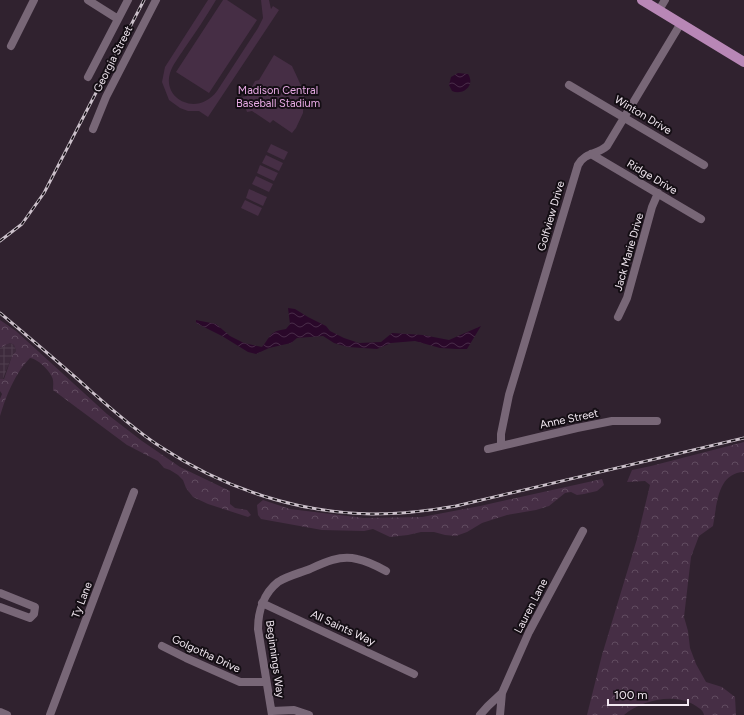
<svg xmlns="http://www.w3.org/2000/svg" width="744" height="715" viewBox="0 0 744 715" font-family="Figtree,sans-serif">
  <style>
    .industrial { fill: url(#industrial-grid) }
    .forest { fill: url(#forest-crowns) }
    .park { fill: #462e45 }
    .water { fill: url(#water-waves) }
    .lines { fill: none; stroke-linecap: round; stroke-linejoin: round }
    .minor { stroke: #786777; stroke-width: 8 }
    .major { stroke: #b887b6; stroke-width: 10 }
    .rail-casing { stroke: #cbc0ca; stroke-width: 3 }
    .rail { stroke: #140e14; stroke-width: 1.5; stroke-dasharray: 4.5; stroke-linecap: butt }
    .labels { text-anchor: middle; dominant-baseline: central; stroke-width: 4; stroke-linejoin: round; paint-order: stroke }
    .street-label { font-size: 11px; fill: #f1e7f0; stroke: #140e14 }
    .park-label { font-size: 11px; fill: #e7aae4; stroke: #140e14 }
  </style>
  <defs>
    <pattern id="industrial-grid" width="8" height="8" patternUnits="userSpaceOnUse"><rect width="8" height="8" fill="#3d2a3c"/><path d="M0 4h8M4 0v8" fill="none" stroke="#503f4f"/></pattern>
    <pattern id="forest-crowns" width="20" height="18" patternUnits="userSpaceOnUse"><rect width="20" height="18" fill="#462e45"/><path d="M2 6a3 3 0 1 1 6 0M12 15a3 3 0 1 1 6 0" fill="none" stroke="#614c60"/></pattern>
    <pattern id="water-waves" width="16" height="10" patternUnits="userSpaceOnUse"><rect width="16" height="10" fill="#2a082a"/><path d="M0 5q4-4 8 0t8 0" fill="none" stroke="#492c49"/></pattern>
  </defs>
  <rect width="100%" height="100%" fill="#30222f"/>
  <path class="industrial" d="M10,343L14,345L16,351L12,356L3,379H0V348Z"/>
  <path class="forest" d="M0,320L16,331L107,414L142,441L180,467L230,491V504L235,508L247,510L251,515L248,517L208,504L193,497L186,488L183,480L178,475L170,470L164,468L158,461L127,445L53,390C53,386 54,381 52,377C49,370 38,359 30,358C15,373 6,396 0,416V399L2,394L0,391V379H4L12,356L16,351L14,345L10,343L0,348Z
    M744,442V472C717,473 717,505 713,526L699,536L691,557L684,617L688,631L690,648L696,664L706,682L722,687L735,697L736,715H704C703,710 700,709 696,706C676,692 641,700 624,715H587L602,655L637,539L650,485L645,481L627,482L632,470L651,466Z
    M602,479L604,485L597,491L584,494L577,495L571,492L565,493L549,506L536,510L507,515L482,523L467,532L456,536L445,535L434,532H421L408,535L390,537L373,529L364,531L322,530L261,519L258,515L257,505L263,500L290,509L364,518L422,517L480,506Z"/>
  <path class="park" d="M208,0H216C206,17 195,33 184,49C179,57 173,64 170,73C162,100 198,117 217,91L258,28L263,18L261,0H269L271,9L273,6L279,10L208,117L199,111H188L180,108L169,100L162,82L165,67Z
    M223,0H227L257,20L209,93L176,72Z
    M274,55L292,66L304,92L303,113L296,128L292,133L273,120L270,123L252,111L247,112L246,109L249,107L246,104L239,105L237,98L247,96L255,81L259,80Z
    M271,144L288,152L284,160L267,152Z
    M266,155L283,163L279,171L262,163Z
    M260,165L278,173L274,181L257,173Z
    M256,176L273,184L269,192L252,184Z
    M249,189L267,197L263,206L246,198Z
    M245,200L262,208L258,216L241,208Z"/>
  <path class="water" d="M458,73L468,74C476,86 462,96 452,91L449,85L451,77Z
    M288,308L295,309L308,317L326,326L330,331L344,338L359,343L381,342L392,333L423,335L449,340L481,326L467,349H456L440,348L415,341L391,343L377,349L348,347L334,343L323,336L297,338L291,343L269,348L256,354L248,352L222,336L196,323V320L216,324L230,336L244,343L262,347C271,336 270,331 286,329L290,324Z"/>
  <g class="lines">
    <path class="minor" d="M88,0L118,19
      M659,10L665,0
      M11,46L34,0
      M88,77L128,0
      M569,85L704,165
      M93,129L106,97L156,0
      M591,154L701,219
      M618,317L627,298L652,207L658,193
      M501,445V434L509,395L578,165C585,152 597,155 607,146L681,23
      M488,449L577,428L612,421H657
      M0,593L35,607L34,614L30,618L0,607
      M262,603L414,674
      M162,646L186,658L240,682H266
      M272,711L294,710L309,715
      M0,712L7,715
      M50,715L134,492
      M272,715L258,629C258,611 264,593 278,582C287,576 300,573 310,569C325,562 340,555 357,559C367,561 377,566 386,571
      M480,715L488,706L502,693L529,632L583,531
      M500,715L502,693"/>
    <path class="major" d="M642,0L744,62"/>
    <defs>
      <path id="rail" d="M0,241L22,224L44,193L144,0
        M0,313C31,339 62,365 92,392C114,411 136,431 161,447C223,488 297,513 372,514C400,514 428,511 456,506L744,438"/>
    </defs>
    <use href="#rail" class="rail-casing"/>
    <use href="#rail" class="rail"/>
  </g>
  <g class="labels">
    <g class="street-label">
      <text transform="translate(113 59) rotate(-63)">Georgia Street</text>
      <text transform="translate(643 115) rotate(31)">Winton Drive</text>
      <text transform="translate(652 177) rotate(31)">Ridge Drive</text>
      <text transform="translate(551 216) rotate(-74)">Golfview Drive</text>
      <text transform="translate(629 252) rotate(-74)">Jack Marie Drive</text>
      <text transform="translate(569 419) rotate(-12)">Anne Street</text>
      <text transform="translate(82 600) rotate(-69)">Ty Lane</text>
      <text transform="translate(531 606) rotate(-63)">Lauren Lane</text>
      <text transform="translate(343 628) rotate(25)">All Saints Way</text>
      <text transform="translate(206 654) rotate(25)">Golgotha Drive</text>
      <text transform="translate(275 659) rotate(82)">Beginnings Way</text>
    </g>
    <g class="park-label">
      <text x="278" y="90">Madison Central<tspan x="278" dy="13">Baseball Stadium</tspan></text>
    </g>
  </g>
  <path d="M608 699v6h80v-6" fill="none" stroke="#f1e7f0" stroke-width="2"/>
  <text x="614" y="699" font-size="12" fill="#f1e7f0" stroke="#140e14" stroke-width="3" paint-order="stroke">100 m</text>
</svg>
